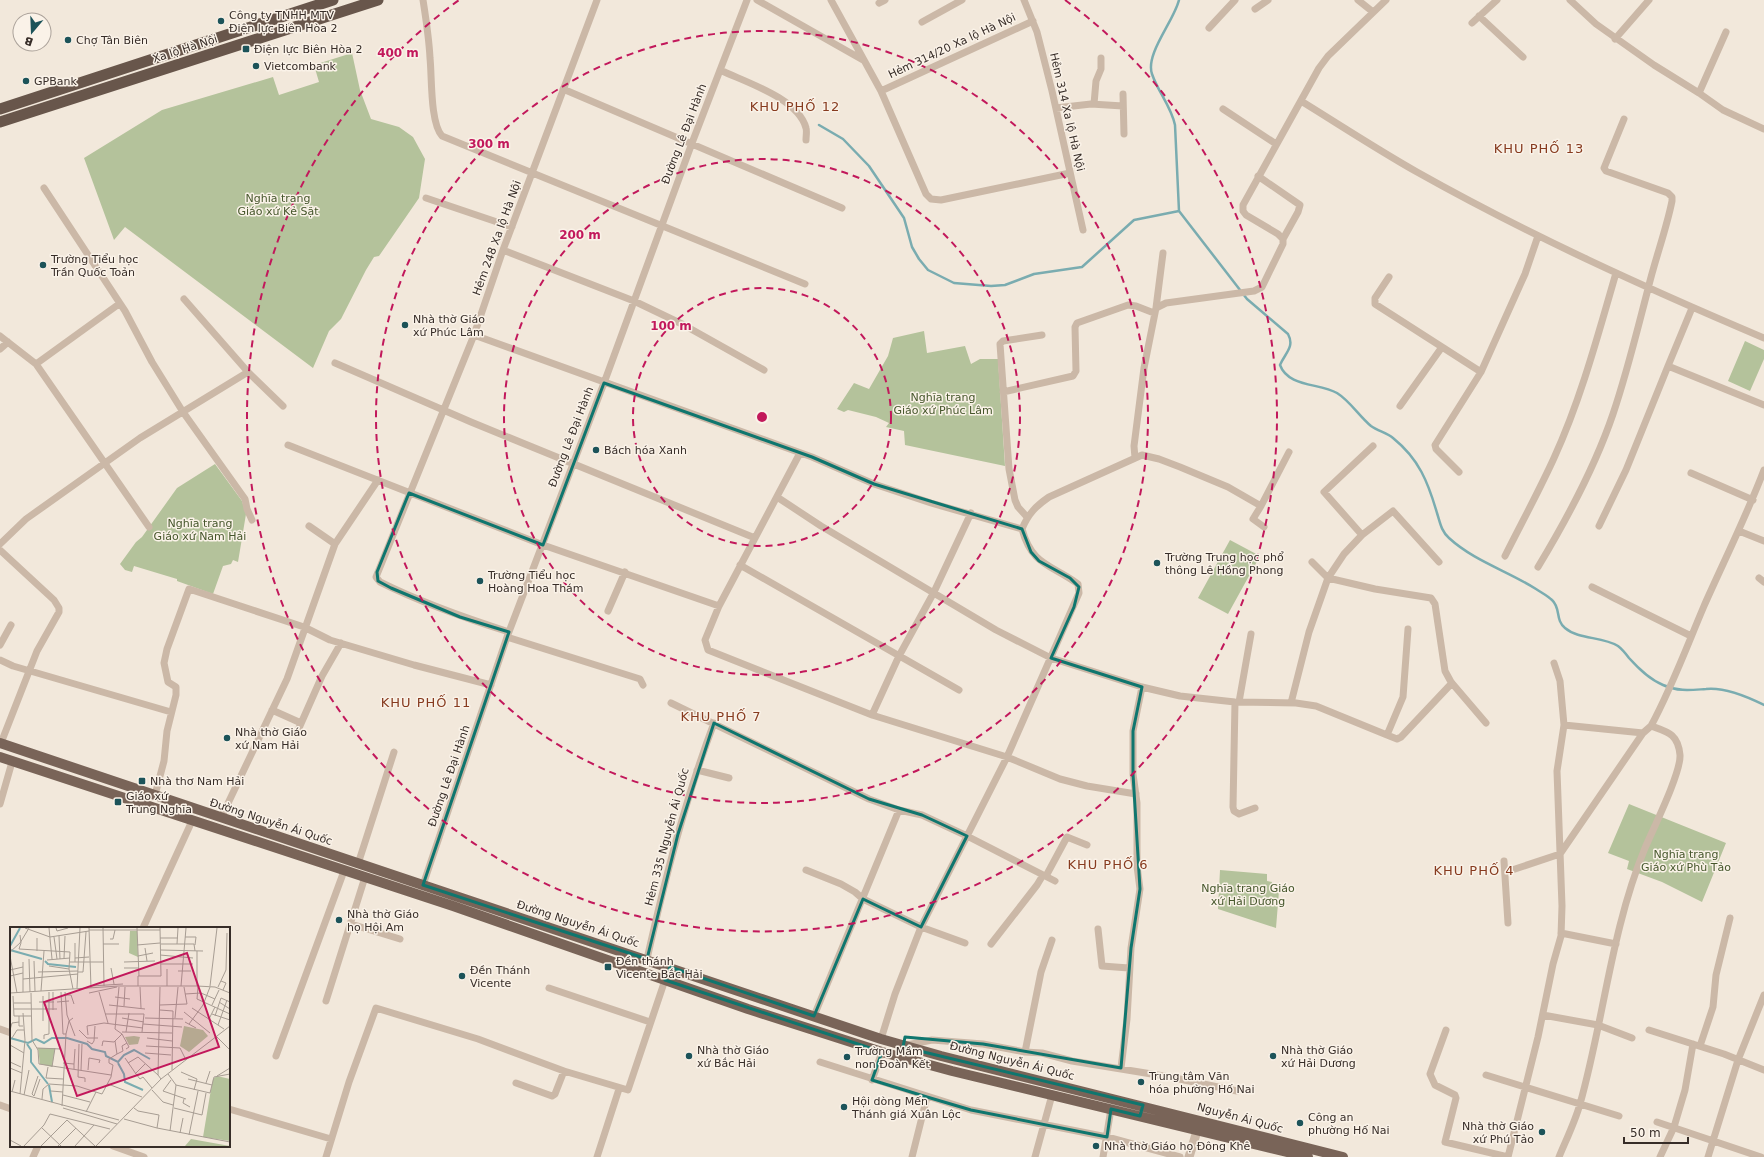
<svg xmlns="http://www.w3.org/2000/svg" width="1764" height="1157" viewBox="0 0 1764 1157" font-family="'DejaVu Sans',sans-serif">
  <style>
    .green { fill: #b4c29b }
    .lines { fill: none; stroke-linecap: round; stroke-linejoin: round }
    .stream { stroke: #7aacb0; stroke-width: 2.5 }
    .minor { stroke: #cbb8a7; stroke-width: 7 }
    .tertiary { stroke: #cbb8a7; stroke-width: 9 }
    .primary { stroke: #796458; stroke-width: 10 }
    .trunk { stroke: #68564b; stroke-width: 11 }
    .marked { fill: none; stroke: #0f766e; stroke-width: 3; stroke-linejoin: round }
    .ring { fill: none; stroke: #c2185b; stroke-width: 2; stroke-dasharray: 7 5 }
    .poi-dot { fill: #1c5359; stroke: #faf2e8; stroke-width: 1.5 }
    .labels { text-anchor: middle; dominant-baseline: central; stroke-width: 3; stroke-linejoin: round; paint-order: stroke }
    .poi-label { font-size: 11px; fill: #372d28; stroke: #faf2e8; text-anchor: start }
    .street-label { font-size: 11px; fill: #372d28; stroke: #faf2e8 }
    .park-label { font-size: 11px; fill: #45562b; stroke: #faf2e8 }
    .quarter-label { font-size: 13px; letter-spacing: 1px; fill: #873b1f; stroke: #faf2e8 }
    .inset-river { fill: none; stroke: #7aacb0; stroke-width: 2 }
    .inset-road { fill: none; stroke: #a79d93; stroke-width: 1 }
    .view { fill: #c2185b; fill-opacity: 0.15; stroke: #c2185b; stroke-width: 2 }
    .inset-edge { fill: none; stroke: #372d28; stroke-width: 2 }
    .centre { fill: #c2185b; stroke: #faf2e8; stroke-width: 2 }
    .ring-label { font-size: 12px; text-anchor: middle; font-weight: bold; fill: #c2185b; stroke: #faf2e8; stroke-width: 3; stroke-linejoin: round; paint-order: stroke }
  </style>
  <rect width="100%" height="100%" fill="#f2e8db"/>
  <path class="green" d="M352,53L360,90L371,119L399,127L413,137L425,159L419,198L379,256L374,257L366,270L341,319L329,331L313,368L125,227L114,240L84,158L162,110L273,77L279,95L319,82L314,65Z
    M924,331L927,353L965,346L971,364L980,359H998L1005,466L905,445L904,431L886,427L889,423L876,417L848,410L844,412L837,409L854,383L869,389L888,356L893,338Z
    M1745,341L1764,350V359L1750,391L1728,381Z
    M215,464L242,501L246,514L238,562L233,560L231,564L223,566L213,594L177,581V579L134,566L132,572L125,570L120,564L136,542L142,537L177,488Z
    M1230,540L1260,556L1228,614L1198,598Z
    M1629,804L1726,843L1702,902L1662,882L1627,869L1629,861L1608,853Z
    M1220,870L1267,874V881L1272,882L1271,889L1279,891L1276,928L1218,909Z"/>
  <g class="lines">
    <path class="stream" d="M819,125L843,139L869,166L904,218L912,247L919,259L928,270L954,283L991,286L1005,285L1034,274L1082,267L1134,220L1179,211L1247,299L1288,334C1295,347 1285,353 1280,365C1288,387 1319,383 1337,393C1350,401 1359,416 1371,426C1378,431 1387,433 1393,438C1419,459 1428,482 1437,513C1440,522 1441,531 1449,538C1474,561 1508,571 1536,589C1542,593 1548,596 1552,600C1561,608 1555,620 1565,628C1579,640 1602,636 1618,646C1622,649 1626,654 1629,658C1639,669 1649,679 1663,685C1679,692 1691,690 1706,689C1725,687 1748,697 1764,705
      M1179,211L1175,125C1171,106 1158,92 1152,74C1145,54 1174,21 1179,0"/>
    <path class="minor" d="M423,0C426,19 429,38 430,58C432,76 430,123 442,136L805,284
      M757,0L863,60
      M831,0L881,91L926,194L931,199L941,200L1070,173
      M1024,0L1037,32L1052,91L1083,230
      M1358,0L1373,12
      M1570,0L1596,24L1654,65L1699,93L1723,110L1764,129
      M879,3L885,0
      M1255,9L1268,0
      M1479,16L1523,57
      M922,22L962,0
      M1472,23L1497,0
      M1209,28L1235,0
      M1615,39L1649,0
      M720,70C745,82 798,98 806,128C807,131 806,136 806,140
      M563,89L842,208
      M881,91L1033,21
      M1699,93L1726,32
      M1123,94L1124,134
      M1301,101C1340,125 1378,150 1417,172C1529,235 1646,288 1764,338
      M1094,104L1096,81L1101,69V58
      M1056,108L1091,104L1123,106
      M1223,109L1276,144
      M1258,176L1300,205L1298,212L1283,239
      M44,188L125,311L152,362L183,412L245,499L247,509L252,520
      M426,198L512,227
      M503,250L634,301L682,324L764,370
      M1389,277L1375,298V304L1481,372L1525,274L1538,236
      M184,299L248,372L283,406
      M1156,308L1163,253
      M1692,308L1668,366L1764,405
      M474,335L812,457L874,484L931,503L1022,529
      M0,336L36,364L149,527
      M0,349L8,342
      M335,363L471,422L755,538
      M36,364L119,304
      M1003,392L1073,376L1076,371L1075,327L1077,323L1128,305L1136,306L1154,313
      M1400,406L1442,347
      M288,445L543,545L719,606
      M800,453L719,606L705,640L708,650L872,715L1007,757L1060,779L1087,786L1136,794
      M1135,458L1134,446L1144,368L1156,308L1166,303L1254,291L1262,287L1283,244V239L1278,234L1246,215L1243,211V205L1319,68L1328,56L1386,0
      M1459,472L1436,449L1435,445L1481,372
      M1691,473L1753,500
      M777,497L821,526L996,630L1051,658L1142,687L1180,696L1235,702L1296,703L1316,706L1387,735L1403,697L1408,629
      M1261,506L1253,519L1264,527
      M1027,517L1018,507L1015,500L1009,469L1000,344L1003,341L1042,335
      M309,526L335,544
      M1599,526L1626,470L1668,366
      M1739,531L1764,541
      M1362,535L1324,492L1373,446
      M0,544L26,519L140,438L248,372
      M0,550L54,600L59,608V612L37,651L1,743
      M1505,556C1521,524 1539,491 1554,458C1581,399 1598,335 1616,273
      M1312,562L1328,578L1375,589L1431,598L1435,604L1445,671L1451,682L1486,723
      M740,565L959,690
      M1538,567C1567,519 1595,467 1613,414C1627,373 1637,331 1648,289C1655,259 1666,231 1672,201V197L1668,193L1606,171L1604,168L1624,119
      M1759,578L1764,582
      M1592,587L1691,636
      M608,611L625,572
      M509,632C465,618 422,603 380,582L376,577L474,335L503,250L597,0
      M507,637L640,679L643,685
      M0,645L11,625
      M0,660L13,666L171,712
      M1235,702L1233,807L1234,811L1239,814L1255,808
      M1239,702L1251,634
      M671,703L869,799L899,810L922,815L967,836L1055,881
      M1291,703L1309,632L1328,578L1344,554L1362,535L1393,511L1439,562
      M272,710L301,723
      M872,715L899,656L934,592L971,513
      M1564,725L1643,733
      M1651,726C1672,687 1687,646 1704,606C1724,561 1746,517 1764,470
      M299,728L322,676L341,643
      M1387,735L1397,739L1401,737L1452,683
      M697,770L729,778
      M155,795L164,761L167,731L176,695V687L168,682L164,663L167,649L189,589L304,627L330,640L414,665L491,685
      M0,804L12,762
      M221,818L287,679L335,544L378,480
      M1504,861L1508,923
      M358,864L394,752
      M806,870L841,884L855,892L863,899L921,927L965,943
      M1506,872L1560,854L1643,733L1651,726C1668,732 1678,734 1680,755C1681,773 1653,829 1645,848C1611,930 1604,1019 1580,1104C1575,1122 1566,1140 1559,1157
      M1046,876L1067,837L1087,845
      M423,885L507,637L604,383L692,143L747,0
      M351,924L400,939
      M143,928L192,821
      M1098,929L1102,966L1129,968
      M1561,933L1616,944
      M991,944L1037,885L1043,875
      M647,959C665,879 685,800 714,723
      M549,988L650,1022
      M326,1001L365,877
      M1543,1015L1598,1025L1632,1038
      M814,1016L899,810
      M0,1029L11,1033
      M1446,1030L1430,1074L1435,1085L1455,1095L1456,1098L1445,1142L1508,1157
      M1649,1030L1724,1054L1764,1070
      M881,1039L895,994L921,927L1007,757L1079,593L1078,584C1051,564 1032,566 1022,529C1028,514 1036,506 1049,497L1142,455L1159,459L1180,467L1228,487L1261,506L1289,452
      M907,1045L932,1040L983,1044L1025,1052L1042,1053L1072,1061L1170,1077L1237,1091
      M1700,1046L1713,1007L1716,975L1730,918
      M1025,1052L1041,972L1052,940
      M276,1056L344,871
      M820,1062L971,1110L1107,1137L1180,1157
      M1121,1068L1127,1019L1131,948L1140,889L1137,866V803L1133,774V731L1142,687
      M1486,1075L1619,1116
      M872,1080L882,1052
      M516,1083L552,1096L555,1094L564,1071
      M0,1105L11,1109
      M229,1109L331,1139
      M1657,1122L1761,1157
      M113,1146L144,1157
      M33,1157L38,1146
      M326,1157L349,1082L376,1008L478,1039L564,1071L628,1090L665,980
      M597,1157L619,1089
      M912,1157L927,1097
      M1035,1157L1052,1095
      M1103,1157L1111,1109
      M1508,1157L1538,1037L1553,964L1561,936L1562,906L1557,771L1564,725L1560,681L1554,663
      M1660,1157L1674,1127L1685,1090L1693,1044
      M1708,1157L1738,1060L1764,995"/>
    <path class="tertiary" d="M1189,1157L1197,1131"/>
    <path class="primary" d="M0,743L881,1039L941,1056L1343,1157
      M0,757L453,906L748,1009L882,1052L952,1071L1308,1157"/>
    <path class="trunk" d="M0,109L333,0
      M0,122L378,0"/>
  </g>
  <path class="marked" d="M604,383L812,457L874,484L1022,529L1031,552L1039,561L1070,578L1079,587L1074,607L1051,658L1142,687L1133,731V774L1140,889L1131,948L1121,1068L983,1044L905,1037L903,1047L1143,1105L1140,1116L1111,1109L1107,1137L971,1110L927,1097L872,1080L882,1052L665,980L670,967L814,1016L863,899L921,927L967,836L922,815L869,799L714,723L678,834L647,959L423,885L509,632L460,617L391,588L378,581L377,572L409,493L543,545Z"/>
  <g class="ring">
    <circle cx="762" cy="417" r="129"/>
    <circle cx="762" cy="417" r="258"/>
    <circle cx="762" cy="417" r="386"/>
    <path d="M1065 0A515 515 0 1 1 459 0"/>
  </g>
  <g class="poi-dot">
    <circle cx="221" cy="21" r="4"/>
    <circle cx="68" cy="40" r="4"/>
    <rect x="242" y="45" width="8" height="8" rx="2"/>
    <circle cx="256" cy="66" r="4"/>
    <circle cx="26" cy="81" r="4"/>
    <circle cx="43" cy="265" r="4"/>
    <circle cx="405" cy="325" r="4"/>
    <circle cx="596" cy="450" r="4"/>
    <circle cx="1157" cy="563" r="4"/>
    <circle cx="480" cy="581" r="4"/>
    <circle cx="227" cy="738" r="4"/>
    <rect x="138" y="777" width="8" height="8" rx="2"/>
    <rect x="114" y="798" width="8" height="8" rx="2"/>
    <circle cx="339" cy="920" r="4"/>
    <rect x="604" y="963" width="8" height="8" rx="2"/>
    <circle cx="462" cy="976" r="4"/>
    <circle cx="689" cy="1056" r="4"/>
    <circle cx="1273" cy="1056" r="4"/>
    <circle cx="847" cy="1057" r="4"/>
    <circle cx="1141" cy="1082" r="4"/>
    <circle cx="844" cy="1107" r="4"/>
    <circle cx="1300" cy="1123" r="4"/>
    <circle cx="1542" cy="1132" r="4"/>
    <circle cx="1096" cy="1146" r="4"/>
  </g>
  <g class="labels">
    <g class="poi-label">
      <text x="229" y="15">Công ty TNHH MTV<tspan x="229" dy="13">Điện lực Biên Hòa 2</tspan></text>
      <text x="76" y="40">Chợ Tân Biên</text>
      <text x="254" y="49">Điện lực Biên Hòa 2</text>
      <text x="264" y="66">Vietcombank</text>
      <text x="34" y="81">GPBank</text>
      <text x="51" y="259">Trường Tiểu học<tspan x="51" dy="13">Trần Quốc Toản</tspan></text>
      <text x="413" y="319">Nhà thờ Giáo<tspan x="413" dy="13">xứ Phúc Lâm</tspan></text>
      <text x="604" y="450">Bách hóa Xanh</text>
      <text x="1165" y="557">Trường Trung học phổ<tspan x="1165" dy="13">thông Lê Hồng Phong</tspan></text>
      <text x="488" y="575">Trường Tiểu học<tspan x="488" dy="13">Hoàng Hoa Thám</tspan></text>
      <text x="235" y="732">Nhà thờ Giáo<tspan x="235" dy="13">xứ Nam Hải</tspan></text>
      <text x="150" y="781">Nhà thơ Nam Hải</text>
      <text x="126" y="796">Giáo xứ<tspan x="126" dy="13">Trung Nghĩa</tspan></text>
      <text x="347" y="914">Nhà thờ Giáo<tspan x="347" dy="13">họ Hội Am</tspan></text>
      <text x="616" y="961">Đền thánh<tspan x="616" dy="13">Vicente Bắc Hải</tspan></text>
      <text x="470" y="970">Đền Thánh<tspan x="470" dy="13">Vicente</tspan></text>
      <text x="697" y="1050">Nhà thờ Giáo<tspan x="697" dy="13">xứ Bắc Hải</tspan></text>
      <text x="1281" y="1050">Nhà thờ Giáo<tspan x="1281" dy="13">xứ Hải Dương</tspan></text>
      <text x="855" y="1051">Trường Mầm<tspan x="855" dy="13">non Đoàn Kết</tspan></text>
      <text x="1149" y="1076">Trung tâm Văn<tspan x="1149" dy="13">hóa phường Hố Nai</tspan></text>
      <text x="852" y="1101">Hội dòng Mến<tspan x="852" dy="13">Thánh giá Xuân Lộc</tspan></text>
      <text x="1308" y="1117">Công an<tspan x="1308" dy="13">phường Hố Nai</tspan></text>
      <text x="1534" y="1126" text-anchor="end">Nhà thờ Giáo<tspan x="1534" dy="13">xứ Phú Tảo</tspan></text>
      <text x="1104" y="1146">Nhà thờ Giáo họ Đông Khê</text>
    </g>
    <g class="street-label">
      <text transform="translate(952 46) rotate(-25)">Hẻm 314/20 Xa lộ Hà Nội</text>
      <text transform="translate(185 49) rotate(-18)">Xa lộ Hà Nội</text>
      <text transform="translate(1067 112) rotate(77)">Hẻm 314 Xa lộ Hà Nội</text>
      <text transform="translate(684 134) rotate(-69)">Đường Lê Đại Hành</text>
      <text transform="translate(497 238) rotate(-70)">Hẻm 248 Xa lộ Hà Nội</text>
      <text transform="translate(571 437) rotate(-69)">Đường Lê Đại Hành</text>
      <text transform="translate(449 776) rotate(-71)">Đường Lê Đại Hành</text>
      <text transform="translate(271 822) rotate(18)">Đường Nguyễn Ái Quốc</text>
      <text transform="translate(667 837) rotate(-75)">Hẻm 335 Nguyễn Ái Quốc</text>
      <text transform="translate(578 924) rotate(18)">Đường Nguyễn Ái Quốc</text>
      <text transform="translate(1012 1061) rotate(14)">Đường Nguyễn Ái Quốc</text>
      <text transform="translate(1240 1118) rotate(15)">Nguyễn Ái Quốc</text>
    </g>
    <g class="park-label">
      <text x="278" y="198">Nghĩa trang<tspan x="278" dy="13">Giáo xứ Kẻ Sặt</tspan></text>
      <text x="943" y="397">Nghĩa trang<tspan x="943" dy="13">Giáo xứ Phúc Lâm</tspan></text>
      <text x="200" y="523">Nghĩa trang<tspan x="200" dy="13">Giáo xứ Nam Hải</tspan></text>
      <text x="1686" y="854">Nghĩa trang<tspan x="1686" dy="13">Giáo xứ Phù Tảo</tspan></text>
      <text x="1248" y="888">Nghĩa trang Giáo<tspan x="1248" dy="13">xứ Hải Dương</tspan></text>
    </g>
    <g class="quarter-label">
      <text x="795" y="106">KHU PHỐ 12</text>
      <text x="1539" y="148">KHU PHỐ 13</text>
      <text x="426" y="702">KHU PHỐ 11</text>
      <text x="721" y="716">KHU PHỐ 7</text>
      <text x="1108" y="864">KHU PHỐ 6</text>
      <text x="1474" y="870">KHU PHỐ 4</text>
    </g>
  </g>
  <g transform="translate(10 927)">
    <rect width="220" height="220" fill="#f2e8db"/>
    <path d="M120,4H127L128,30L119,26ZM174,99L193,103L198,109L179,125L170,119ZM124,109L130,110L128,117L119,118L115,110ZM28,121H45L42,140L30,137ZM207,149L220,152V214L193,210L200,168L203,152ZM181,212L220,219H175Z" fill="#b4c29b"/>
    <path class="inset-river" d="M0,19L10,1M0,23L32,32M35,34L38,37L66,40M0,111L18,116L26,112L34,116L42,111H57L77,117L82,122L95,125L96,129L108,135L114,128L124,123L140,132M17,117L21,123V135L38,157M108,136L114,147L115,155L133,163M39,158L42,175"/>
    <path class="inset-road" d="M15,1L40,10L79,4M39,1L42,32M46,1L47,4L58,1M79,1L81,61M93,1L94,59M127,1L129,49M79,3H150M10,8L11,16L9,22L60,25L59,42L63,62M49,9L50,32M44,10L47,32M175,10H186L185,18M150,11H168M100,12H103L105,3M93,17H109M151,17H184L185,24M167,17L168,1M127,18L150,16M135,21L137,34M151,23L193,24M27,24V11M187,24V59M0,25L10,16L19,1M150,28L183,31M0,29L7,66M128,29L143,26M54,31L55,9M65,31L79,30M19,32L20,65M37,33L60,31M24,34L25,64M13,35V65M60,35H93M65,35V16M114,35L145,34M151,37H183M39,39L59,42M101,41L104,57M114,41H129M0,43L13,40M168,44H181M28,45L68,44M68,45H73L76,5M0,49L13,46M13,52L68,47M211,54L216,56L213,63M81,59L113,57M128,59V49H151L150,1M157,59V42M171,59L176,1M200,59L207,1M130,60L131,81M150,60L148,148L151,152M188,60L187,72L220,87M208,60L216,43L217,6M67,61L70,1M31,64L34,24M43,65V83M51,65L53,107H56L59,94L63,91M55,65L57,88L65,109M89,65L98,96M0,66L109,59H187L205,60L220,66M21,66L22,113L28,123L29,137L101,148M79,66L107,60M175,67L191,66L205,72M55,68H61L64,77M3,69L4,89H21M33,69V94M105,70L120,72M0,73V87M29,75H44M47,75L59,74M209,75L220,82M4,76H21M99,78L135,82M150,78L177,77L174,60M202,78L209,63M114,79L115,60M182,81L214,102M4,82H47M150,83L163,84L162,143M174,85L200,106M95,87H134L132,105M202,87L220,93M9,89V99H13M205,89L211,71L220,75M112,91L134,95M135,91L173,92M165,91L168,60M199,92L205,80M175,95L186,101M133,97L172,100M179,97L193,78L200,60M208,98L217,73M0,103L2,96L9,95M69,103L77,111H88M112,105L162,106M116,105L119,86M112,107L119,120L116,122M78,108L77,99L94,96L133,101M207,110L220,123M2,111L7,103H14M137,111L162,114M34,112V108L39,107V65M77,114L82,117L84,114L85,99M69,117L68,150L75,151V155M0,118L14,126M92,119L93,114L104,115L112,107L105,102L109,60M136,119L170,121L176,133M27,121L51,122M135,126L161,128M107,127L113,124L112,119L117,116M115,131L126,147L130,152L133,150L142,161M0,135L11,140M53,136L64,137V142M118,136L128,130L148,148M64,137L65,122M38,140L36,151L53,152M42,140L45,121M0,141L12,146M71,143L72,117M78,143L79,131L90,133L89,136M171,145L187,152L184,163M125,147L135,137M158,147L166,158L200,166L204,150L220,147M207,149L220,141M178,152L202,158M161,153L153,164L176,172M196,156L200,144M98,157L132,170M142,163L153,175L163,178M0,164L109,193M41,164L53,165M2,165L5,153M10,167L15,113L13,86M14,168L19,143M53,168L80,175M24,169L22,167L28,149M24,169L30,152M32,172L33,162L39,157L67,159L92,167L101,150L103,138L99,136V132L107,127L105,114M174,172L173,176L180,180M52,179L56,107M53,181L107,197M124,181L128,184L149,188L147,201M164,181L192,188L196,166M76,185L86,165M114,192L147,201L220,215M57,193L85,219M32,201L51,219M160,204L166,158M170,206L173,191M179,208L188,164M0,213L11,219M14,219L34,198L40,187L100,202M31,219L57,193M48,219L66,201M65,219L84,198M86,219L151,152L220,99"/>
    <path class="view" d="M177,26L209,120L67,169L34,75Z"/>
    <rect width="220" height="220" class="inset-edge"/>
  </g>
  <circle cx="762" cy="417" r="6" class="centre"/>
  <g class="ring-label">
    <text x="398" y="57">400 m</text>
    <text x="489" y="148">300 m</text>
    <text x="580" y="239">200 m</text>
    <text x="671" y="330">100 m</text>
  </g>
  <g transform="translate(32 32) rotate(199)"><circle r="19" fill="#faf2e8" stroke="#aca39b"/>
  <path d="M0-3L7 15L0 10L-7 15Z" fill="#1c5359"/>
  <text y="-6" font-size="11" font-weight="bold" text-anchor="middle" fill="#372d28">B</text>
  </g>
  <path d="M1624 1137v6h64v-6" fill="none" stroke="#372d28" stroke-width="2"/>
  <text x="1630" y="1137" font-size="12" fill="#372d28" stroke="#faf2e8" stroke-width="3" paint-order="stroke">50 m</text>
</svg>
